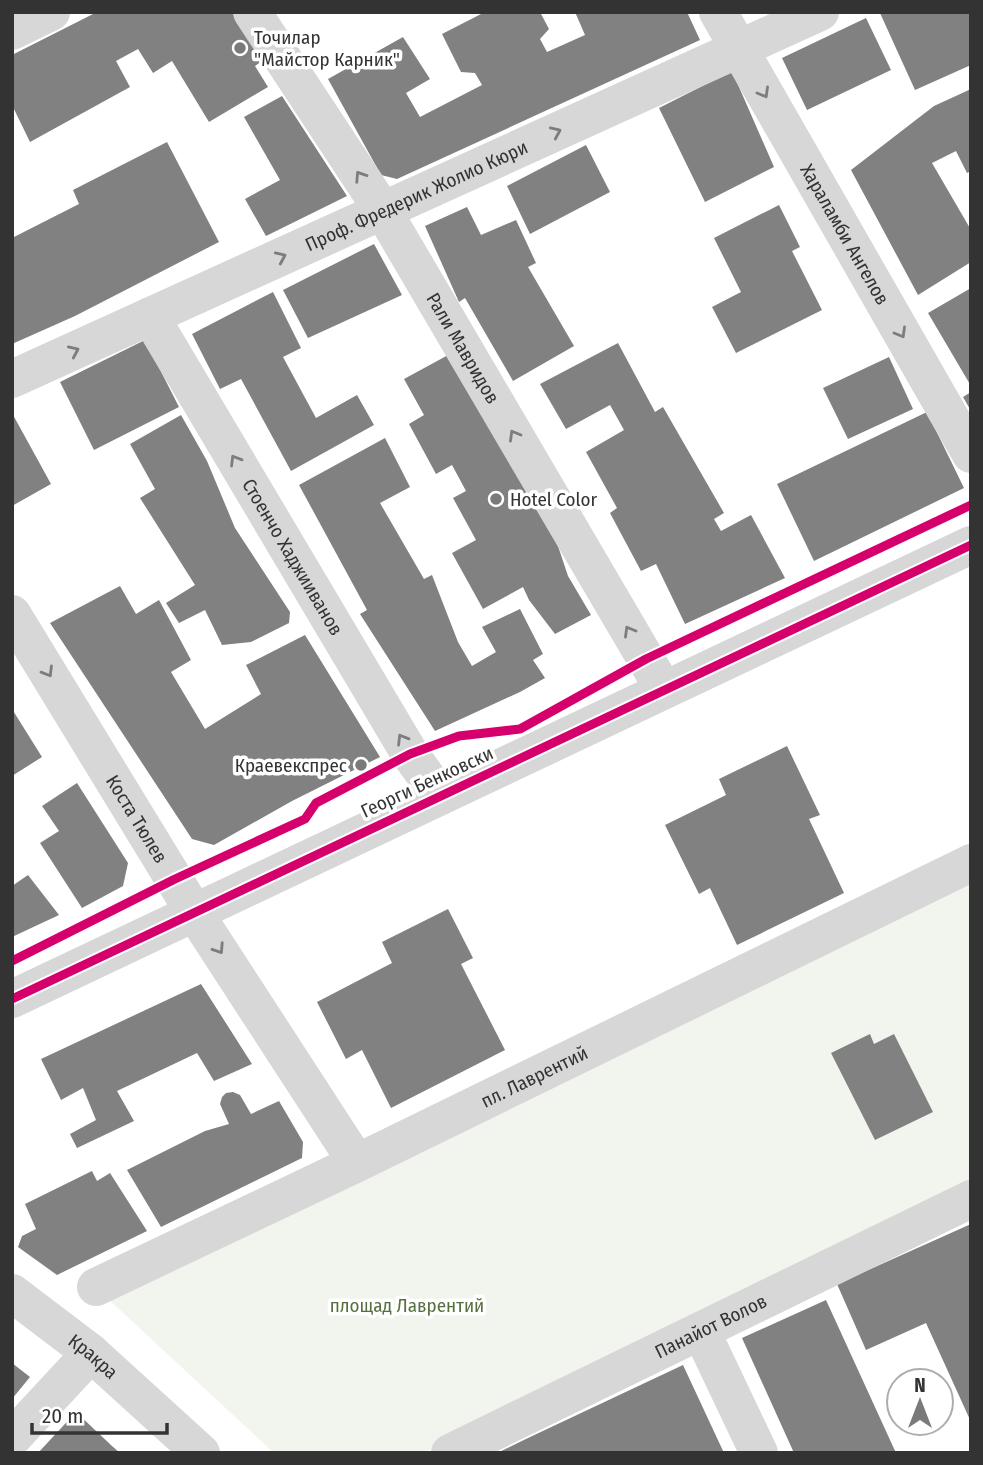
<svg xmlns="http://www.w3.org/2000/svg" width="983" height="1465" viewBox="0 0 983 1465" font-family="'Fira Sans Condensed',sans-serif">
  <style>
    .green { fill: #f1f5ed }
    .building { fill: #818181 }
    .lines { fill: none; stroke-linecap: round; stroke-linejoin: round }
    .minor { stroke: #d7d7d7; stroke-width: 38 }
    .cycleway-casing { stroke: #fff; stroke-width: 13 }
    .cycleway { stroke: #d6006c; stroke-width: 9 }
    .oneway { stroke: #7d7d7d }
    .poi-dot { fill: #7a7a7a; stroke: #fff; stroke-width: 2.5 }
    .labels { text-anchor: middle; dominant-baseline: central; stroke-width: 7; stroke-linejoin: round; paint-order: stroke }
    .poi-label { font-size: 19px; fill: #333; stroke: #fff; text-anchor: start }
    .street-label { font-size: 19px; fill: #333; stroke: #fff }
    .park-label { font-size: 19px; fill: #56703f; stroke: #fff }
  </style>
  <rect width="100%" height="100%" fill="#fff"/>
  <path class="green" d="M971,875V1184L423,1453H274L106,1297Z"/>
  <path class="building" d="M97,12H233L262,61L255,66L268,87L209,122L172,61L153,73L138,49L116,61L130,87L30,142L12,105V55Z
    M485,12H540L549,29L540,39L547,52L585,35L575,12H687L700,40L397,179L381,175L328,79L403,37L430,79L406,93L420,117L482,85L475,73L461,72L442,34Z
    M882,12H971V65L915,90L880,13Z
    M866,18L891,70L807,110L782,58Z
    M732,71L774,167L705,202L659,108Z
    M971,89V171L967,173L956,151L932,163L971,230V262L918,295L851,170L934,106Z
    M282,96L347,196L266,236L245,199L280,180L244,117Z
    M167,142L219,242L75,316L12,344V238L79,204L73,190Z
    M586,145L610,192L530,234L507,186Z
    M779,205L800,247L792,251L822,310L736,353L712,307L741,292L714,238Z
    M467,207L481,235L516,220L536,263L528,267L574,346L513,381L465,298L459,302L425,226Z
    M374,244L402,295L308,338L283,290Z
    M971,288V386L928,313Z
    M273,292L301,348L283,357L316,418L357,395L374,425L291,471L241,379L220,389L192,334Z
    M145,340L179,407L94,450L60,382Z
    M618,343L655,412L663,407L724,513L714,519L721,531L751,515L785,578L685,624L656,564L641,571L610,513L617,508L586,452L624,430L610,405L566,429L540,384Z
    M450,354L549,519L568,576L591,615L555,634L529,600L523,587L483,609L452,553L476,540L453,498L466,491L452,465L436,474L409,424L424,415L404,379Z
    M889,357L913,409L848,439L823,388Z
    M971,392V411L963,397Z
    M927,412L964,488L814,561L777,484Z
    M12,413L51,484L12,506Z
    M181,415L207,461L235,528L290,612L289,623L251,642L222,645L205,610L179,623L166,603L195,585L140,498L155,489L130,444Z
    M385,438L410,487L380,503L424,579L432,575L458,642L472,666L496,652L482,627L520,609L543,654L533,660L545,678L520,692L435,731L360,614L367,610L299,485Z
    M120,586L136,614L159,600L191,660L171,672L205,729L261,694L246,665L305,635L380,757L292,801L214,845L192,839L50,623Z
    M12,709L42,757L12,776Z
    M787,746L820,815L809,819L844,893L737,945L710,888L699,894L665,825L726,795L719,779Z
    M77,783L128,863L123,886L82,908L40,843L59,831L42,806Z
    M28,875L59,915L12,937V886Z
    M448,909L473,958L461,964L505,1050L391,1108L362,1050L346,1059L317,1002L392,963L382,942Z
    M201,984L252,1064L214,1081L197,1053L117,1091L134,1121L77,1148L70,1134L96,1120L83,1088L61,1100L41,1059Z
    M870,1034L874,1044L894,1034L933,1112L875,1140L831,1053Z
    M233,1092L240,1095L251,1114L279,1101L303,1142L302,1158L161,1227L127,1170L205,1131L229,1124L220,1104L222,1097L226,1093Z
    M92,1171L97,1181L110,1173L147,1231L57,1275L18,1247L22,1236L36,1229L25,1204Z
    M971,1224V1422L926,1323L866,1350L837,1284Z
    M826,1300L896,1453H794L742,1338Z
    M12,1363L30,1377L12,1399Z
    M683,1365L724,1453H497L528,1438Z
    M76,1412L112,1446L120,1453H38Z"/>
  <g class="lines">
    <g class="minor">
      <path id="s1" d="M252,12L383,211L664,690"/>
      <path id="s2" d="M718,12L971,454"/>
      <path d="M12,31L51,12"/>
      <path id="s3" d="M150,316L410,754L440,796"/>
      <path id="s4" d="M12,379L820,12"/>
      <path id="s5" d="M12,614L194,912L357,1163"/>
      <path d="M12,999L971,545"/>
      <path id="s6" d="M96,1287L357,1163L971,863"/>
      <path id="s7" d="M12,1293L91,1353L201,1453"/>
      <path d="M701,1331L759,1453"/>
      <path d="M12,1438L91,1353"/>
      <path id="s8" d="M450,1453L971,1199"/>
    </g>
    <defs>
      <path id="cycleway" d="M12,961L175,879L305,819L316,803L410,754L459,736L520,729L646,659L971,505
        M12,999L971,545"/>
    </defs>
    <use href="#cycleway" class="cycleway-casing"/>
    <use href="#cycleway" class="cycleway"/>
  </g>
  <defs><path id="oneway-chevron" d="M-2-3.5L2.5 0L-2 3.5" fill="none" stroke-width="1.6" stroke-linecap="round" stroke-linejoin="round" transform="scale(1.75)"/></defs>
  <g class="oneway">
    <use href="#oneway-chevron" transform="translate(764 93) rotate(60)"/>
    <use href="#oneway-chevron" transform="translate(556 132) rotate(-24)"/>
    <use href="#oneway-chevron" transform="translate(360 176) rotate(-123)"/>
    <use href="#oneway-chevron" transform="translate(281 257) rotate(-24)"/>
    <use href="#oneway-chevron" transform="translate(901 333) rotate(60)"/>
    <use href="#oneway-chevron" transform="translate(74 351) rotate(-24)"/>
    <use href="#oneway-chevron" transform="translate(514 435) rotate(-120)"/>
    <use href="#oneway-chevron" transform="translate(235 460) rotate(-121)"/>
    <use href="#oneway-chevron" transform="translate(629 631) rotate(-120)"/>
    <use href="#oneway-chevron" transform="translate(48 672) rotate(59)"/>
    <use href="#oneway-chevron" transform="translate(402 739) rotate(-121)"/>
    <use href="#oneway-chevron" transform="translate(219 949) rotate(57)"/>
  </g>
  <g class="poi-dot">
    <circle cx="240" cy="48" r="7"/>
    <circle cx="496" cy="499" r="7"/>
    <circle cx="361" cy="765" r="7"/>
  </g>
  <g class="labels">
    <g class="poi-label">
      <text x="254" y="37">Точилар<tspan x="254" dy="22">"Майстор Карник"</tspan></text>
      <text x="510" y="499">Hotel Color</text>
      <text x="347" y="765" text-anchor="end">Краевекспрес</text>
    </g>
    <g class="street-label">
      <text stroke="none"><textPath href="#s4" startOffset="444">Проф. Фредерик Жолио Кюри</textPath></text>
      <text stroke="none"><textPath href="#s2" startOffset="256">Хараламби Ангелов</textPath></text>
      <text stroke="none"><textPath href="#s1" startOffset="397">Рали Мавридов</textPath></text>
      <text stroke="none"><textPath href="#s3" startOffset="280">Стоенчо Хаджииванов</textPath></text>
      <text transform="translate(427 782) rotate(-25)">Георги Бенковски</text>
      <text stroke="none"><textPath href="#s5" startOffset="240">Коста Тюлев</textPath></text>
      <text stroke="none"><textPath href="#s6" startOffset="486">пл. Лаврентий</textPath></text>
      <text stroke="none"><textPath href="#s8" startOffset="290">Панайот Волов</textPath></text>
      <text stroke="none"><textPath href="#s7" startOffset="103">Кракра</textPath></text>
    </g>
    <g class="park-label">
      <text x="407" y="1305">площад Лаврентий</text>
    </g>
  </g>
  <rect width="983" height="1465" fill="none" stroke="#333333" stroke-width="28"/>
  <g transform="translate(920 1402)"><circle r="33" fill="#ffffff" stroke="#adadad" stroke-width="2"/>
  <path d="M0-5L12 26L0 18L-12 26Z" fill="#7a7a7a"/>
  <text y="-10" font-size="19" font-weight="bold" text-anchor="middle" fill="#333333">N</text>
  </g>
  <path d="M32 1423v10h135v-10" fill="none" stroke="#333333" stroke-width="3.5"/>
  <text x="42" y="1423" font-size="21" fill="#333333" stroke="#ffffff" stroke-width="5" paint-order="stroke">20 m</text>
</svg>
